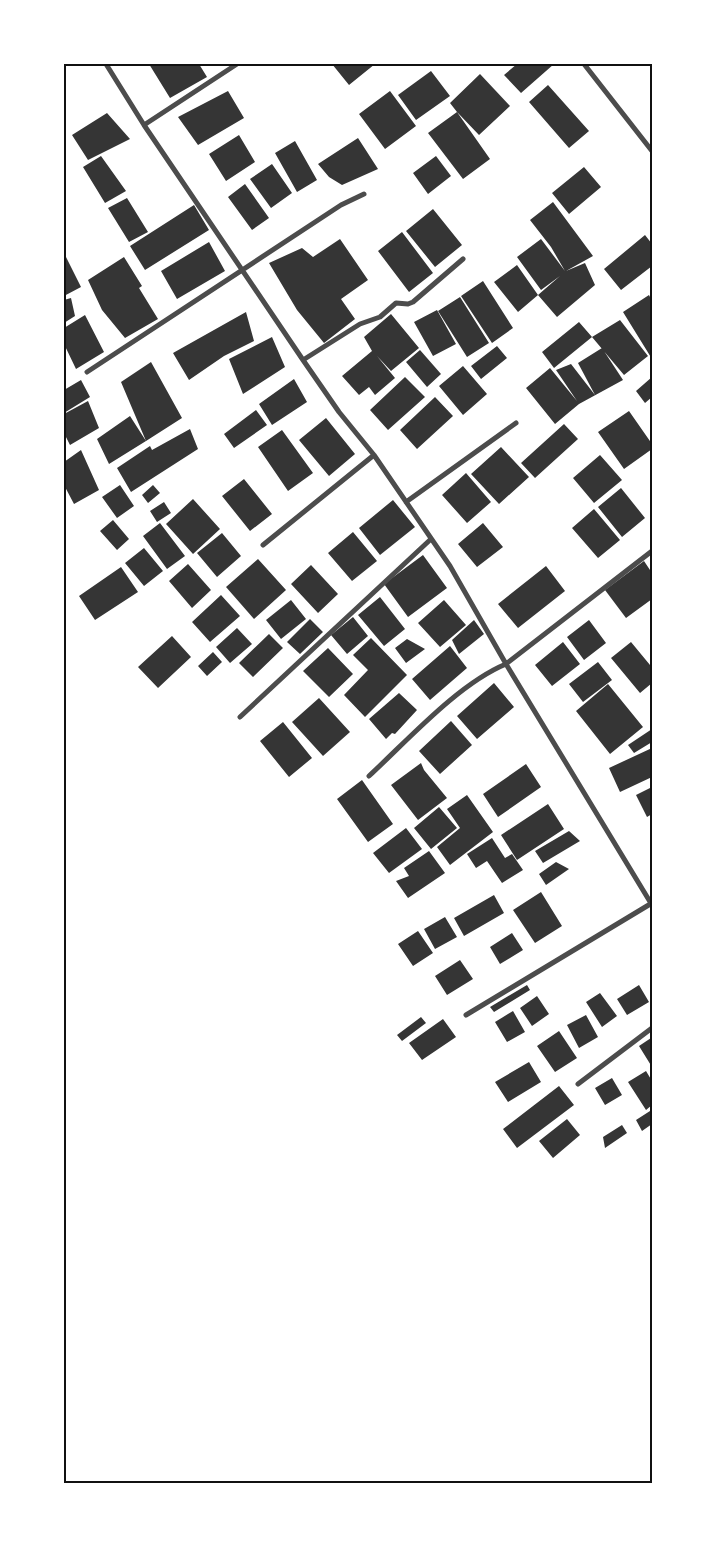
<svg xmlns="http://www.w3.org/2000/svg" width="716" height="1547" viewBox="0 0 716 1547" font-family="'Titillium Web',sans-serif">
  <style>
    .building { fill: #353535 }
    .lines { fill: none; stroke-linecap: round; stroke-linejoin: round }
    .minor { stroke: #4c4c4c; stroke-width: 5 }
    .neatline { fill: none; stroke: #111; stroke-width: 2 }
  </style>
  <rect width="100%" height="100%" fill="#fff"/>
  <path class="building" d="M149,64H199L207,77L170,98Z
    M332,64H375L349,85Z
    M517,64H554L521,93L504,75Z
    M431,71L450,96L416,120L398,95Z
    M480,74L510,106L479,135L457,112L490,159L463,179L428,133L457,112L450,103Z
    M548,85L589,131L569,148L529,102Z
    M228,91L244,118L198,145L178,117Z
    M390,91L416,126L385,149L359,114Z
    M107,113L130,139L88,160L72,135Z
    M239,135L255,162L226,181L209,154Z
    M358,138L378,169L342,185L329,177L318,164Z
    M295,141L317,180L297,192L275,153Z
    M101,156L126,191L105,203L83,167Z
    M436,156L451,176L428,194L413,173Z
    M272,164L292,193L271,208L250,179Z
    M584,167L601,187L569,214L552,193Z
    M245,184L269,218L252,230L228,197Z
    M127,198L148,232L129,242L108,208Z
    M553,202L593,256L566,271L585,263L595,285L557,317L538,295L560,276L541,290L517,257L541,239L565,271L551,247L530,220Z
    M194,205L209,230L145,270L130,246Z
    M433,209L462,245L435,267L406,231Z
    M402,232L433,273L409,292L378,251Z
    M645,235L652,244V266L621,290L604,269Z
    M340,239L368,280L341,299L355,319L324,343L297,310L269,263L302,248L313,257Z
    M209,242L225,271L177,299L161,271Z
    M64,253L81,287L64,296Z
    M124,257L142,286L139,288L158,319L125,338L102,310L88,280Z
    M517,265L538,295L518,312L494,282Z
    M483,281L513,328L492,343L461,296Z
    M649,295L652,301V359L623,312Z
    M460,297L489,343L467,357L438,311Z
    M71,298L75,316L64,323V300Z
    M437,310L456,344L433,356L414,322Z
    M246,312L254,341L224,356L189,380L173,353Z
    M391,314L419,348L391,371L377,356L395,378L375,395L369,387L359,395L342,376L372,351L364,337Z
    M85,315L104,352L76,369L64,344V328Z
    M620,320L648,356L624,375L592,337Z
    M579,322L592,337L554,368L542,352Z
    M272,337L285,367L243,394L229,359Z
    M497,346L507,358L481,379L471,366Z
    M602,348L623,380L579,404L555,424L526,388L550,368L577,401L556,370L571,364L595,395L578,363Z
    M420,350L441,374L427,387L406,362Z
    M151,362L182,418L146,441L109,464L97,439L130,416L146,441L121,382Z
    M463,366L487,394L463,415L439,386Z
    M405,377L425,397L388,430L370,410Z
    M652,377V397L645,403L636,391Z
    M294,379L307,402L272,425L259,404Z
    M81,380L90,397L64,413V390Z
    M435,397L453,416L417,449L400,430Z
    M88,401L99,428L70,445L64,433V414Z
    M256,410L267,425L234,448L224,434Z
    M629,411L652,444V449L624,469L598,432Z
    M326,418L355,454L329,476L299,440Z
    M564,424L578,439L535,478L521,463Z
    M190,429L198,449L131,492L117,468L150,446L152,450Z
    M282,430L313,473L288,491L258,447Z
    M501,447L529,477L499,504L471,474Z
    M81,450L99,490L74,504L64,485V462Z
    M600,455L622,480L594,503L573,478Z
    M466,473L491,502L467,523L442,495Z
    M244,479L272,514L250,531L222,496Z
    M120,485L134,506L117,518L102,497Z
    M153,485L160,493L148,503L142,495Z
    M621,488L645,518L622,537L598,507Z
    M193,499L220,529L193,554L166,524Z
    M393,500L415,527L380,555L359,528Z
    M164,502L171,513L157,522L150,511Z
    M594,509L620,540L598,558L572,528Z
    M113,520L129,539L117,550L100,531Z
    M160,523L185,556L167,569L143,536Z
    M483,523L503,547L477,567L458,544Z
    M353,532L377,561L352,581L328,553Z
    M222,533L241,556L217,577L197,553Z
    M144,548L163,571L144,586L125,563Z
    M423,555L447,588L408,617L384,584Z
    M258,559L286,590L254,619L226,587Z
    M644,561L652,573V599L626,618L605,590Z
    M188,564L211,590L192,608L169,581Z
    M311,565L338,594L318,613L291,584Z
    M546,566L565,591L518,628L498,604Z
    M121,567L138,592L95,620L79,596Z
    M221,595L240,616L210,642L192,622Z
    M380,597L405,629L384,646L358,615Z
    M291,600L306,619L281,639L266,620Z
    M444,600L466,625L440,647L418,623Z
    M353,617L368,636L347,654L331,635Z
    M310,619L323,632L300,654L287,642Z
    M474,620L484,634L459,654L452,640Z
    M589,620L606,643L584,660L567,637Z
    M237,628L252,644L230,663L216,647Z
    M269,634L283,648L253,677L239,663Z
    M172,636L191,657L158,688L138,667Z
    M371,638L407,675L365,717L344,695L368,670L353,655Z
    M407,639L425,649L406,663L395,648Z
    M563,642L580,664L552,686L535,665Z
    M631,642L650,665L652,664V683L640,693L611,658Z
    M450,646L467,668L430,700L412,679Z
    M328,648L353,674L329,697L303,671Z
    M213,652L222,662L207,676L198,666Z
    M598,662L612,680L583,702L569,684Z
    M494,683L514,707L477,739L457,716Z
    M608,684L643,727L610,754L576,711Z
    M399,693L417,710L395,734L392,733L386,739L369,719Z
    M319,698L350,732L323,756L292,722Z
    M451,721L472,745L440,774L419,751Z
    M283,722L312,758L289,777L260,741Z
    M652,729V742L634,753L628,745Z
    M652,748V777L620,792L609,768Z
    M421,763L424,770L447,798L418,820L391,785Z
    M526,764L541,787L498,817L483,794Z
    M362,780L393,824L368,842L337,799Z
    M652,787V814L647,817L636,795Z
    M467,795L493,832L450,865L437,847L460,828L447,809Z
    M548,804L564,829L517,860L501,835Z
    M439,807L457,828L431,849L414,828Z
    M406,828L422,849L389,873L373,853Z
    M569,831L580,841L543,863L535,851Z
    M492,838L505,858L512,854L523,870L502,883L487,861L476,868L467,854Z
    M429,851L445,873L408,898L396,881L409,876L404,868Z
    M556,862L569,869L546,885L539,874Z
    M541,892L562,926L535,943L513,910Z
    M494,895L504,913L464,936L454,918Z
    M445,917L457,937L435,949L424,929Z
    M418,931L433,953L413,966L398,944Z
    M512,933L523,950L500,964L490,947Z
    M460,960L473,979L447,995L435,976Z
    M527,985L530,990L494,1012L490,1007Z
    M639,985L649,1002L627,1015L617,999Z
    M600,993L617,1016L602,1027L586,1002Z
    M537,996L549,1014L532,1026L520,1008Z
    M513,1011L525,1032L507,1042L495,1022Z
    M586,1015L598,1037L579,1048L567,1025Z
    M421,1017L426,1023L402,1041L397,1035Z
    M443,1019L456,1037L422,1060L409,1043Z
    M559,1031L577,1058L555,1072L537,1046Z
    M651,1038L652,1039V1067L639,1046Z
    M529,1062L541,1082L508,1102L495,1082Z
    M646,1071L652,1081V1105L646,1110L628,1082Z
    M612,1078L622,1095L605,1105L595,1088Z
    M559,1086L574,1105L517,1148L503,1129Z
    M650,1111L652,1115V1124L642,1131L636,1120Z
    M567,1119L580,1135L553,1158L539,1141Z
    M622,1125L627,1133L605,1148L603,1137Z"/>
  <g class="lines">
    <path class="minor" d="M106,64L144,125L303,360L339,412L374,455L450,566L506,664L652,905
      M584,64L652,151
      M144,125L237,64
      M303,360L360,324L380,317L396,303L408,304L413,302L463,259
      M87,372L341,205L364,194
      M406,502L516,423
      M263,545L374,455
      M240,717L431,539
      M369,776C408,740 458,684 506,664L652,551
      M466,1015L652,903
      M578,1084L652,1028"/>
  </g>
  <rect width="716" height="1547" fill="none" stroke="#ffffff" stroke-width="130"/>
  <rect x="65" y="65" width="586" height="1417" class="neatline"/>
</svg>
